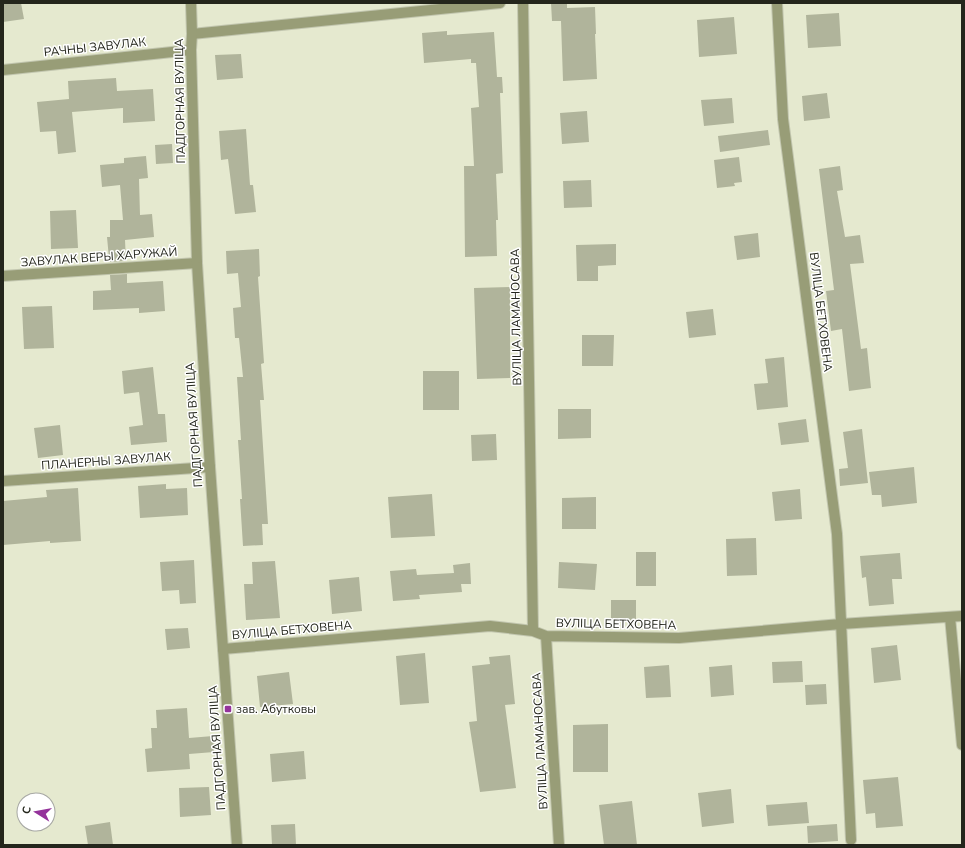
<svg xmlns="http://www.w3.org/2000/svg" width="965" height="848" viewBox="0 0 965 848" font-family="'Nunito Sans',sans-serif">
  <style>
    .building { fill: #b0b49b }
    .lines { fill: none; stroke-linecap: round; stroke-linejoin: round }
    .minor-casing { stroke: #c2c6af; stroke-width: 12 }
    .tertiary-casing { stroke: #c2c6af; stroke-width: 12 }
    .minor { stroke: #989d77; stroke-width: 10 }
    .tertiary { stroke: #989d77; stroke-width: 10 }
    .poi-dot { fill: #94339b; stroke: #fff; stroke-width: 1.5 }
    .labels { text-anchor: middle; dominant-baseline: central; stroke-width: 3; stroke-linejoin: round; paint-order: stroke }
    .street-label { font-size: 12px; fill: #24261c; stroke: #fff }
    .poi-label { font-size: 12px; fill: #24261c; stroke: #fff; text-anchor: start }
  </style>
  <rect width="100%" height="100%" fill="#e5e9cf"/>
  <path class="building" d="M3,3H21L24,19L3,22Z
    M551,3H567V8L595,7L596,34H595L597,79L563,81L561,21H552Z
    M839,13L841,46L808,48L806,15Z
    M734,17L737,54L699,57L697,20Z
    M447,31V35L494,32L497,77H502L503,93H500L503,173L496,174L498,220H496L497,256L465,257L464,166H474L471,108L479,107L476,63H471V59L424,63L422,33Z
    M241,54L243,78L217,80L215,55Z
    M116,78L117,91L153,89L155,121L123,123V108L72,112L76,152L58,154L56,131L40,132L37,102L69,99L68,81Z
    M827,93L830,118L804,121L802,96Z
    M732,98L734,123L704,126L701,100Z
    M587,111L589,142L562,144L560,113Z
    M246,129L250,185H253L256,212L235,214L228,159L221,160L219,131Z
    M768,130L770,145L720,152L718,136Z
    M172,144L173,163L156,164L155,145Z
    M146,156L148,178L139,179L140,215L152,214L154,237L125,240L126,261L110,262V258H109L107,237H110V220H123L120,185L102,187L100,165L124,163V158Z
    M739,157L742,182L734,183L735,186L717,188L714,160Z
    M840,166L843,190L837,191L845,237L860,235L864,263L850,264L861,349L867,348L871,388L849,391L842,329L831,331L826,291L834,290L819,169Z
    M591,180L592,207L564,208L563,181Z
    M76,210L78,248L51,249L50,211Z
    M758,233L760,257L737,260L734,236Z
    M616,244V265L598,266V281H577L576,245Z
    M259,249L260,276L258,277L264,363L261,364L264,400H260L268,524H262L263,545L243,546L240,499H242L238,440H241L237,377H243L239,338H235L233,308L241,307L238,273L227,274L226,251Z
    M127,274V283L163,281L165,311L139,313V308L93,310V291L111,290L110,275Z
    M510,287V378L477,379L474,288Z
    M52,306L54,348L24,349L22,307Z
    M713,309L716,335L689,338L686,312Z
    M582,335H614L613,366H582Z
    M784,357L788,407L757,410L754,384L768,383L765,359Z
    M153,367L158,414H165L167,442L131,445L129,427L143,425L139,392L124,394L122,371Z
    M423,371H459V410H423Z
    M558,409H591V438L558,439Z
    M806,419L809,442L781,445L778,423Z
    M60,425L63,455L38,458L34,428Z
    M862,429L868,483L840,486L839,469L848,468L843,432Z
    M496,434L497,460L472,461L471,435Z
    M914,467L917,503L882,507L881,495H872L869,472Z
    M166,484V489L187,488L188,515L140,518L138,486Z
    M78,488L81,541L50,543V541L3,545V501L47,497L46,490Z
    M800,489L802,519L775,521L772,492Z
    M432,494L435,536L391,538L388,497Z
    M596,497V529H562V498Z
    M756,538L757,575L727,576L726,539Z
    M636,552H656V586H636Z
    M900,553L902,579H892L894,604L869,606L866,577L862,578L860,556Z
    M194,560L196,603L180,604L179,590L162,591L160,562Z
    M275,561L280,618L246,620L244,584H253L252,562Z
    M559,562L597,564L595,590L558,588Z
    M470,563L471,584H461L462,592L419,595L420,599L393,601L390,571L416,569L417,575L454,573L453,565Z
    M359,577L362,611L332,614L329,580Z
    M611,600H636V622L611,621Z
    M188,628L190,648L167,650L165,629Z
    M897,645L901,680L874,683L871,648Z
    M425,653L429,703L400,705L396,656Z
    M510,655L515,704L505,705L516,788L480,792L469,722L477,721L472,666L490,664L489,657Z
    M802,661L803,682L773,683L772,662Z
    M669,665L671,697L646,698L644,667Z
    M732,665L734,695L711,697L709,667Z
    M289,672L293,704L260,707L257,676Z
    M826,684L827,704L806,705L805,685Z
    M187,708L189,738L213,736L214,752L189,754L190,769L147,772L145,749L152,748L151,728H157L156,710Z
    M608,724V772H573V725Z
    M304,751L306,779L272,782L270,754Z
    M898,777L903,826L876,828L875,813L866,814L863,780Z
    M209,787L211,815L180,817L179,788Z
    M731,789L734,823L702,827L698,793Z
    M632,801L637,845H604L599,805Z
    M807,802L809,823L768,826L766,805Z
    M110,822L113,845H88L85,826Z
    M295,824L296,845H272L271,825Z
    M837,824L838,841L808,843L807,826Z"/>
  <g class="lines">
    <defs>
      <path id="minor" d="M523,3L533,631
        M777,3L783,119L837,534L851,840
        M192,34L500,3
        M3,70L191,50
        M3,276L197,263
        M3,481L210,467
        M950,617L962,745
        M546,636L559,845
        M223,649L490,626L533,631L546,636L679,638L841,624L962,616"/>
      <path id="tertiary" d="M191,3L192,34L191,50L197,263L210,467L237,845"/>
    </defs>
    <use href="#minor" class="minor-casing"/>
    <use href="#tertiary" class="tertiary-casing"/>
    <use href="#minor" class="minor"/>
    <use href="#tertiary" class="tertiary"/>
  </g>
  <rect class="poi-dot" x="224" y="705" width="8" height="8" rx="2"/>
  <g class="labels">
    <g class="street-label">
      <text transform="translate(95 47) rotate(-6)">РАЧНЫ ЗАВУЛАК</text>
      <text transform="translate(180 101) rotate(-91)">ПАДГОРНАЯ ВУЛІЦА</text>
      <text transform="translate(99 257) rotate(-4)">ЗАВУЛАК ВЕРЫ ХАРУЖАЙ</text>
      <text transform="translate(821 312) rotate(83)">ВУЛІЦА БЕТХОВЕНА</text>
      <text transform="translate(516 317) rotate(-91)">ВУЛІЦА ЛАМАНОСАВА</text>
      <text transform="translate(194 425) rotate(-94)">ПАДГОРНАЯ ВУЛІЦА</text>
      <text transform="translate(106 461) rotate(-4)">ПЛАНЕРНЫ ЗАВУЛАК</text>
      <text transform="translate(616 624) rotate(1)">ВУЛІЦА БЕТХОВЕНА</text>
      <text transform="translate(292 630) rotate(-5)">ВУЛІЦА БЕТХОВЕНА</text>
      <text transform="translate(540 741) rotate(-93)">ВУЛІЦА ЛАМАНОСАВА</text>
      <text transform="translate(217 748) rotate(-94)">ПАДГОРНАЯ ВУЛІЦА</text>
    </g>
    <g class="poi-label">
      <text x="236" y="709">зав. Абутковы</text>
    </g>
  </g>
  <rect width="965" height="848" fill="none" stroke="#24261c" stroke-width="8"/>
  <g transform="translate(36 812) rotate(281)"><circle r="19" fill="#ffffff" stroke="#a7a8a4"/>
  <path d="M0-3L7 15L0 10L-7 15Z" fill="#94339b"/>
  <text y="-6" font-size="11" font-weight="bold" text-anchor="middle" fill="#24261c">С</text>
  </g>
</svg>
